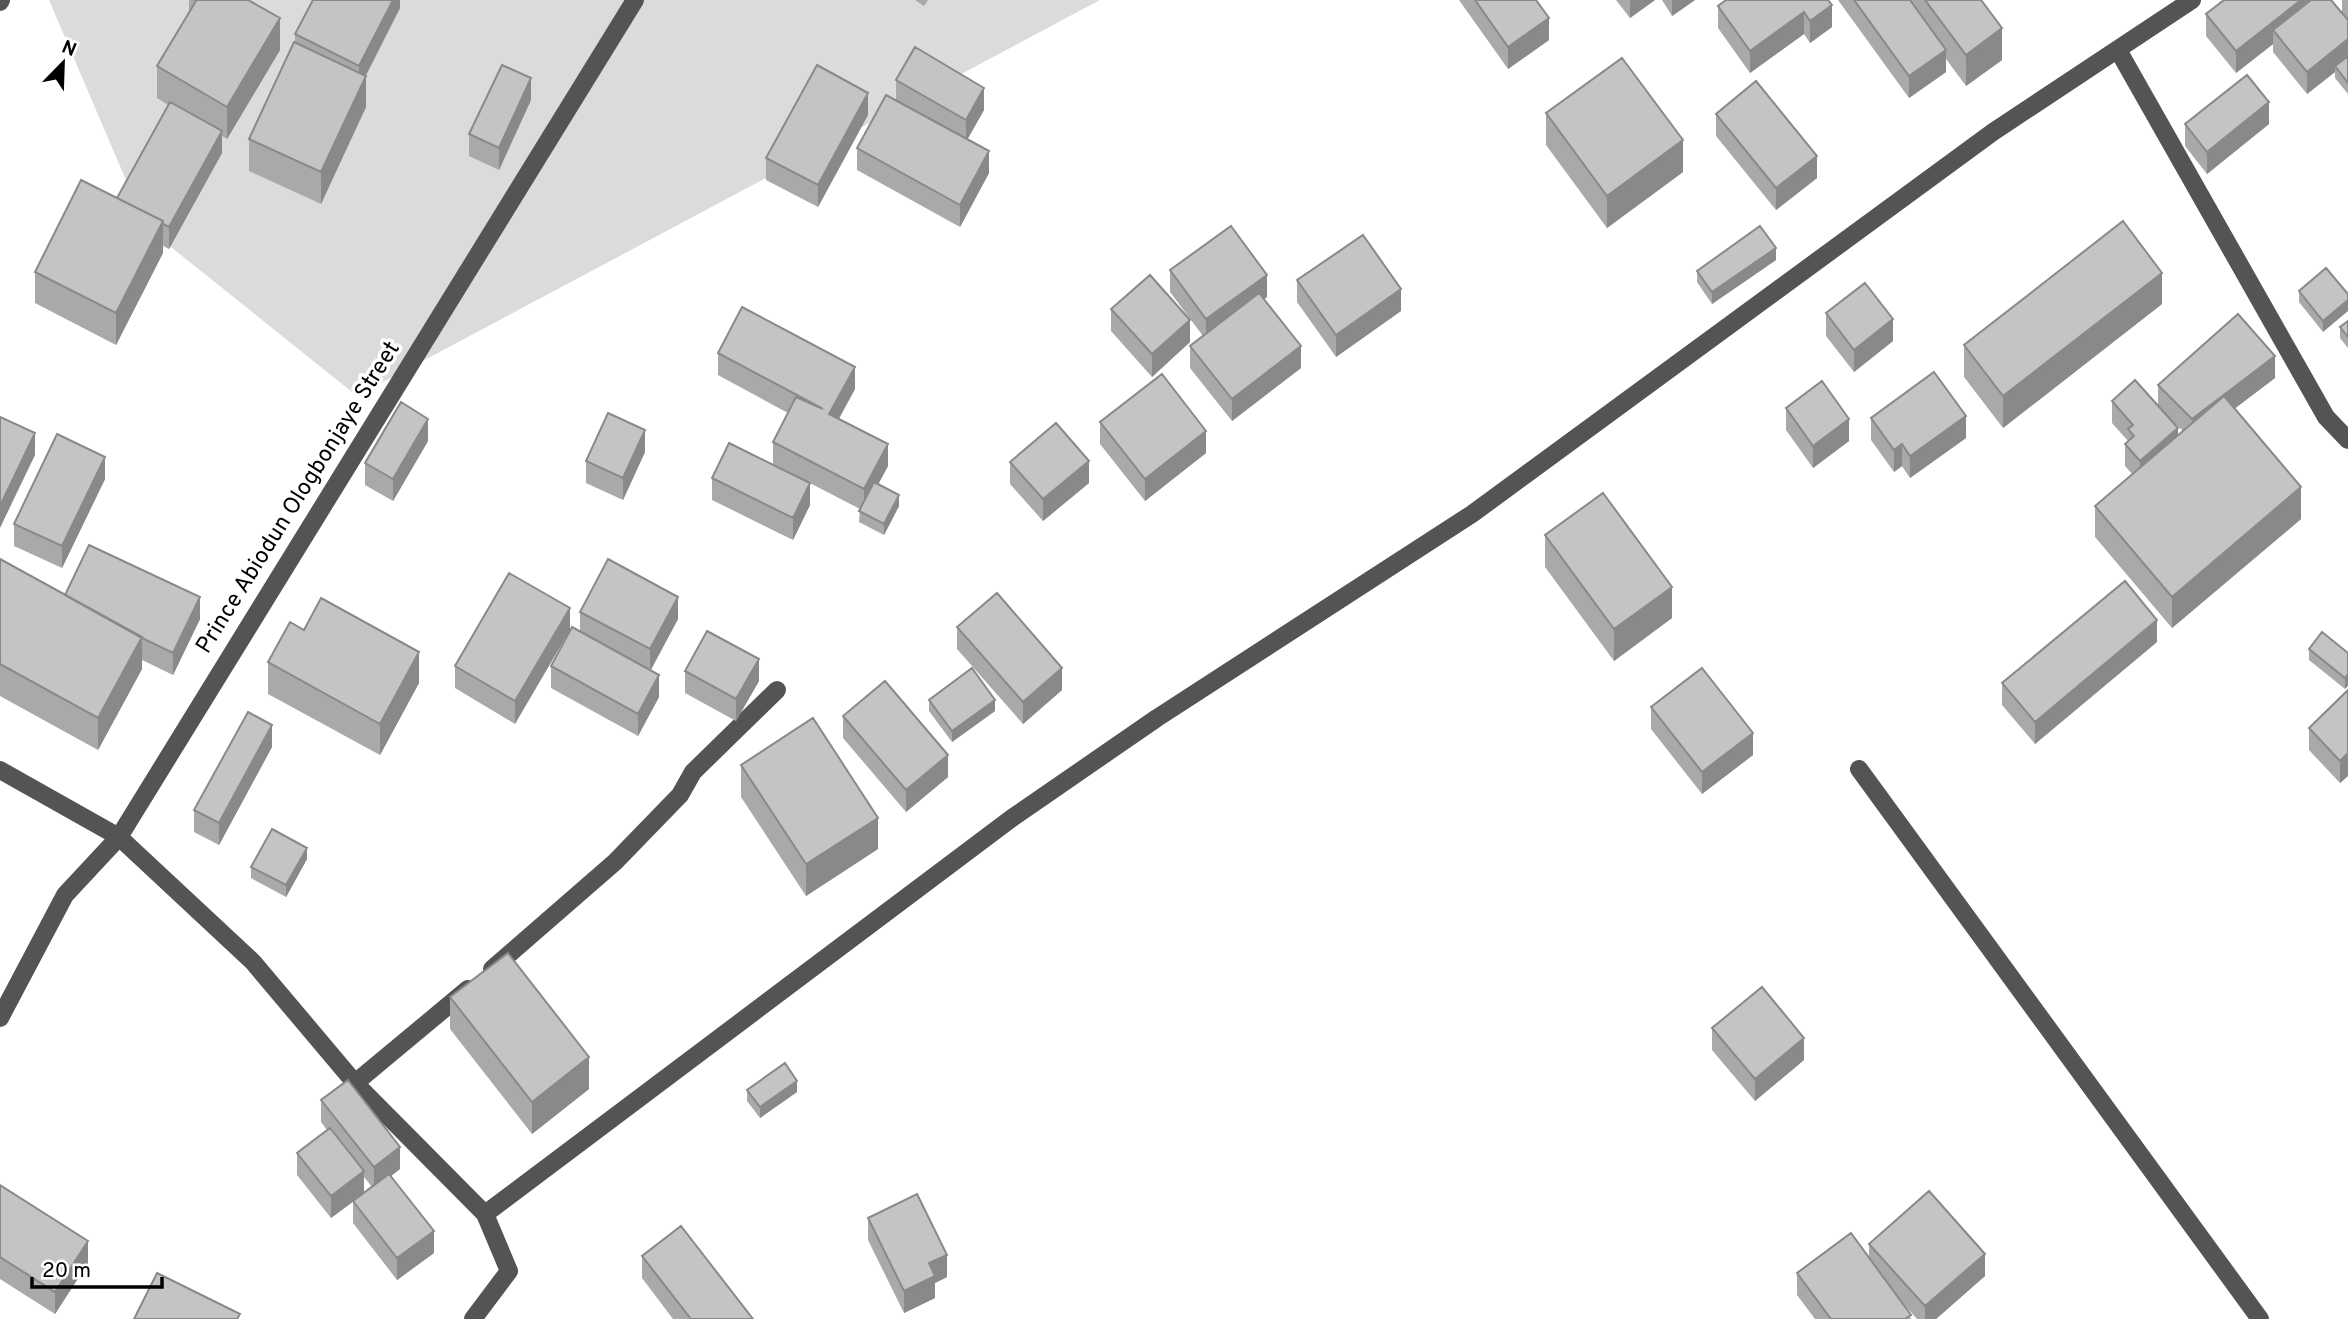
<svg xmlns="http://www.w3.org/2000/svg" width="2348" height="1319" viewBox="0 0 2348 1319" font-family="Overpass,sans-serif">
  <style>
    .green { fill: #dbdbdb }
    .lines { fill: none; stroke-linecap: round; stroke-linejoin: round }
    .minor { stroke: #545454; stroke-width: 18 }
    .wall { fill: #a9a9a9; fill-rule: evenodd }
    .shaded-wall { fill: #898989 }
    .building { fill: #c4c4c4; stroke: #898989; stroke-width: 2 }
    .labels { text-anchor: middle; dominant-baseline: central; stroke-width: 7; stroke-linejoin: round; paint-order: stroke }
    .street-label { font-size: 23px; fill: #000; stroke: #fff }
  </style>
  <rect width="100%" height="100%" fill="#fff"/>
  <path class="green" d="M49,0H1100L357,396L146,227Z"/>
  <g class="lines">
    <path class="minor" d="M0,2L1,0
      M2118,50L2326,417L2348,440
      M1859,769L2260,1319
      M0,770L119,837L253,962L355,1083L485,1214L509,1271L473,1319
      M492,969L615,862L680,795L693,772L777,690
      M0,1018L65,895L119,837L635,0
      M355,1083L468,989
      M485,1214L1012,818L1157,718L1472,514L1993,132L2192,0"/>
  </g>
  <path class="wall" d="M189,0H248L280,50L227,139L222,136V153L169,249L163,246V253L116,345L35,303V272L117,198L168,105L157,98V66L189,14Z
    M400,0V8L366,76V107L321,204L249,171V139L295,43V34Z
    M915,0H928L924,6Z
    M1459,0H1536L1549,40L1508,69Z
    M1616,0H1655L1630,18Z
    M1662,0H1695L1672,16Z
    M1828,0L1832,27L1810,43L1804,34L1750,73L1718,28V6Z
    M1838,0H1981L2002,60L1966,86L1946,59V72L1909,98Z
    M2342,0H2348V94L2335,78V72L2307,94L2273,52V44L2236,73L2206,36V14L2342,13Z
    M896,80L984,110L967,139L989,173L960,227L857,170V148L896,100Z
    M531,100L499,170L469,156V134Z
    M1546,113L1683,172L1607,228L1546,145Z
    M1716,114L1817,178L1776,210L1716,136Z
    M868,115L818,207L766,180V158Z
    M2185,124H2269L2207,174L2185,146Z
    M1776,260L1712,304L1697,282V271Z
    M2326,268L2323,332L2299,302V291Z
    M1170,270L1267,297L1264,299L1301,368L1232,421L1190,368V346L1203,336L1170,292Z
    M1297,280L1401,311L1336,357L1297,302Z
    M2162,304L2003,428L1964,377V345Z
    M1111,309L1190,342L1152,377L1111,331Z
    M1826,313L1893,341L1854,372L1826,336Z
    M2348,321V348L2340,338V327Z
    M718,353L855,389L839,419L888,466L878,484L899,506L884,535L859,522L860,509L773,464V442L788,413L718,375Z
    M2275,378L2235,408L2301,519L2172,628L2095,537V506L2132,474L2125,466V444L2128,441L2112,423V401L2158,405V385ZM2169,418L2183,431L2178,435Z
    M1786,408L1849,441L1813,468L1786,430Z
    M1871,418L1966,438L1910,478L1902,466L1894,472L1871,440Z
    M1100,422L1206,453L1145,501L1100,444Z
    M428,441L393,501L365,485V463Z
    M645,452L623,500L586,483V461Z
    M1010,462L1089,483L1043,521L1010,484Z
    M712,478L810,505L793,540L712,500Z
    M105,479L62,568L14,546V524Z
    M1545,535L1672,618L1614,661L1545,567Z
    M0,559L65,595L200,619L173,675L142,660V669L98,750L0,696Z
    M570,608L515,724L455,688V666Z
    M580,612L678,619L651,670L659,697L638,736L551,688V666L580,632Z
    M957,627L1062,690L1023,724L957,649Z
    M304,630L419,683L380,755L268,694V662Z
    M2157,642L2035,744L2002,705V683Z
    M2309,649L2348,653L2345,689L2309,660Z
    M685,671L759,681L736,721L685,693Z
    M2348,690V776L2340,783L2309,750V728Z
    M929,700L995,711L952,742L929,711Z
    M1651,707L1753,755L1702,794L1651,729Z
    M843,716L948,777L906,812L843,738Z
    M272,747L219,845L194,832V810Z
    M741,765L878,849L806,896L741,797Z
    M307,859L286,897L251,878V867Z
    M450,997L589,1089L532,1134L450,1029Z
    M1712,1028L1804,1060L1755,1101L1712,1050Z
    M747,1090L797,1092L760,1118L747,1101Z
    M321,1100L400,1169L391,1176L434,1253L397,1280L353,1223V1202L331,1218L297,1175V1153L327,1130L321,1122ZM364,1177L372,1187L364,1193Z
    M0,1185L88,1263L55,1314L0,1279Z
    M868,1218L947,1277L935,1283V1298L904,1313L868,1240Z
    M1869,1244L1985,1276L1936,1319H1917L1901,1301L1911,1319H1815L1797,1295V1273L1869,1258Z
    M642,1256L753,1319H673L642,1278Z"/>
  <path class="shaded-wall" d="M393,0H400V8L359,88V66Z
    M1630,0H1655L1630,18Z
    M1672,0H1695L1672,16Z
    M2301,0H2310L2273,30V44L2236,73V51Z
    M1832,5V27L1810,43V21Z
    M1804,12V34L1750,73V51Z
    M280,18V50L227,139V107Z
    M1549,18V40L1508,69V47Z
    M2002,28V60L1966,86V55Z
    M2348,39V61L2335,66V72L2307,94V72Z
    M1946,50V72L1909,98V76Z
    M366,76V107L321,204V172Z
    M531,78V100L499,170V148Z
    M984,88V110L966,142V120Z
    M868,93V115L818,207V185Z
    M2269,102V124L2207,174V152Z
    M222,131V153L169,249V227Z
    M1683,140V172L1607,228V196Z
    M989,151V173L960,227V205Z
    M1817,156V178L1776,210V188Z
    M163,221V253L116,345V313Z
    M1776,248V260L1712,304V292Z
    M2162,273V304L2003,428V396Z
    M1267,275V297L1206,341V319Z
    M1401,289V311L1336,357V335Z
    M2348,300V311L2323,332V321Z
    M1893,319V341L1854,372V350Z
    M1190,320V342L1152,377V354Z
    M1301,346V368L1232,421V399Z
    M2275,356V378L2192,441V419Z
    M855,367V389L829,436V414Z
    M1966,416V438L1910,478V456Z
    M428,419V441L393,501V479Z
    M1849,419V441L1813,468V446Z
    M2178,428V450L2140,483V461Z
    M645,430V452L623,500V478Z
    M1206,431V453L1145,501V479Z
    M35,433V455L0,528V506Z
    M888,444V466L864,511V489Z
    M1902,444V466L1894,472V450Z
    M105,457V479L62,568V546Z
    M1089,461V483L1043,521V499Z
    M810,483V505L793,540V518Z
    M2301,487V519L2172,628V597Z
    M899,495V506L884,535V524Z
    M1672,587V618L1614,661V629Z
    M200,597V619L173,675V653Z
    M678,597V619L650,671V649Z
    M570,608V630L515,724V701Z
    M2157,620V642L2035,744V722Z
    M142,637V669L98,750V718Z
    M419,652V683L380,755V724Z
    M759,659V681L736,721V699Z
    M1062,668V690L1023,724V702Z
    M2348,674V686L2345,689V678Z
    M659,675V697L638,736V714Z
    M995,700V711L952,742V731Z
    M272,725V747L219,845V823Z
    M1753,733V755L1702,794V772Z
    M2348,753V776L2340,783V761Z
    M948,755V777L906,812V790Z
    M878,818V849L806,896V864Z
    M307,848V859L286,897V885Z
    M1804,1038V1060L1755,1101V1079Z
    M589,1057V1089L532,1134V1102Z
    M797,1081V1092L760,1118V1107Z
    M400,1147V1169L374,1189V1167Z
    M364,1171V1193L331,1218V1196Z
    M434,1231V1253L397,1280V1258Z
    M88,1241V1263L55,1314V1292Z
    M1985,1254V1276L1936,1319H1925V1306Z
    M947,1255V1277L935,1283V1298L904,1313V1291L929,1263Z"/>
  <path class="building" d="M195,0H248L280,18L227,107L157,66L196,1Z
    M313,0H393L359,66L295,34Z
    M1475,0H1536L1549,18L1508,47Z
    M1726,0H1828L1832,5L1810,21L1804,12L1750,51L1718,6Z
    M1854,0H1910L1946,50L1909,76Z
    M1925,0H1981L2002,28L1966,55Z
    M2224,0H2301L2236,51L2206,14Z
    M2311,0H2331L2348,20V39L2307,72L2273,30Z
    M294,42L366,76L321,172L249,139Z
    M915,47L984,88L966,120L896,80Z
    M2348,56V83L2335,66Z
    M1622,58L1683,140L1607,196L1546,113Z
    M502,65L531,78L499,148L469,134Z
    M817,65L868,93L818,185L766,158Z
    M2247,75L2269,102L2207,152L2185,124Z
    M1756,81L1817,156L1776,188L1716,114Z
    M886,95L989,151L960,205L857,148Z
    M170,102L222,131L169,227L163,224V221L117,198Z
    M81,180L163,221L116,313L35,272Z
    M2123,221L2162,273L2003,396L1964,345Z
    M1231,226L1267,275L1206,319L1170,270Z
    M1760,226L1776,248L1712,292L1697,271Z
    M1363,235L1401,289L1336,335L1297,280Z
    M2326,268L2348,294V300L2323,321L2299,291Z
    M1150,275L1190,320L1152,354L1111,309Z
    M1865,283L1893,319L1854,350L1826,313Z
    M1259,293L1301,346L1232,399L1190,346Z
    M742,307L855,367L829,414L888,444L864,489L773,442L796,397L823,409L718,353Z
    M2238,314L2275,356L2192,419L2158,385Z
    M2348,321V337L2340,327Z
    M1934,372L1966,416L1910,456L1902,444L1894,450L1871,418Z
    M1162,374L1206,431L1145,479L1100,422Z
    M2135,380L2178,428L2140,461L2125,444L2134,436L2128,429L2133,425L2112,401Z
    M1822,381L1849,419L1813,446L1786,408Z
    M2224,396L2301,487L2172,597L2095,506Z
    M401,402L428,419L393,479L365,463Z
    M608,413L645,430L623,478L586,461Z
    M0,417L35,433L0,506Z
    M1056,423L1089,461L1043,499L1010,462Z
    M57,434L105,457L62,546L14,524Z
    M729,443L810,483L793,518L712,478Z
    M874,482L899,495L884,524L859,511Z
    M1603,493L1672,587L1614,629L1545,535Z
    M89,545L200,597L173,653L142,638L65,595Z
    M0,559L142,637L98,718L0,664Z
    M608,559L678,597L650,649L580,612Z
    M509,573L570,608L515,701L455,666Z
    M2125,581L2157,620L2035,722L2002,683Z
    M997,593L1062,668L1023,702L957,627Z
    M321,598L419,652L380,724L268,662L290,622L304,630Z
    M572,627L659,675L638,714L551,666Z
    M707,631L759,659L736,699L685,671Z
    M2322,632L2348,653V674L2345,678L2309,649Z
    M972,668L995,700L952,731L929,700Z
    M1702,668L1753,733L1702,772L1651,707Z
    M885,681L948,755L906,790L843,716Z
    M2348,690V753L2340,761L2309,728Z
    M248,712L272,725L219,823L194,810Z
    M813,718L878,818L806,864L741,765Z
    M272,829L307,848L286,885L251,867Z
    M508,953L589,1057L532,1102L450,997Z
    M1762,987L1804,1038L1755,1079L1712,1028Z
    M785,1063L797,1081L760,1107L747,1090Z
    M348,1080L400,1147L374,1167L321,1100Z
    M330,1128L364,1171L331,1196L297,1153Z
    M389,1174L434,1231L397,1258L353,1201Z
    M0,1185L88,1241L55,1292L0,1257Z
    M1929,1191L1985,1254L1925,1306L1869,1244Z
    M917,1194L947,1255L929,1263L935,1276L904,1291L868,1218Z
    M681,1226L753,1319H691L642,1256Z
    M1851,1233L1911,1315L1905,1319H1831L1797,1273Z
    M157,1273L240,1314L237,1319H134Z"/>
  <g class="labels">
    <g class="street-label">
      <text transform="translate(299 498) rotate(-58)">Prince Abiodun Ologbonjaye Street</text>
    </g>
  </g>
  <g transform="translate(63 63) rotate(23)" stroke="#ffffff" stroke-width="5" paint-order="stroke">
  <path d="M0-5L12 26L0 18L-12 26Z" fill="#000000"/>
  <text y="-10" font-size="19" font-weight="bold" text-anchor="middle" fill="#000000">N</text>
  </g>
  <path d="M32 1277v10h130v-10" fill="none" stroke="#000000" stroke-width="3.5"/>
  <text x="42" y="1277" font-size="21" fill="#000000" stroke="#ffffff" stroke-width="5" paint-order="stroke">20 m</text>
</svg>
